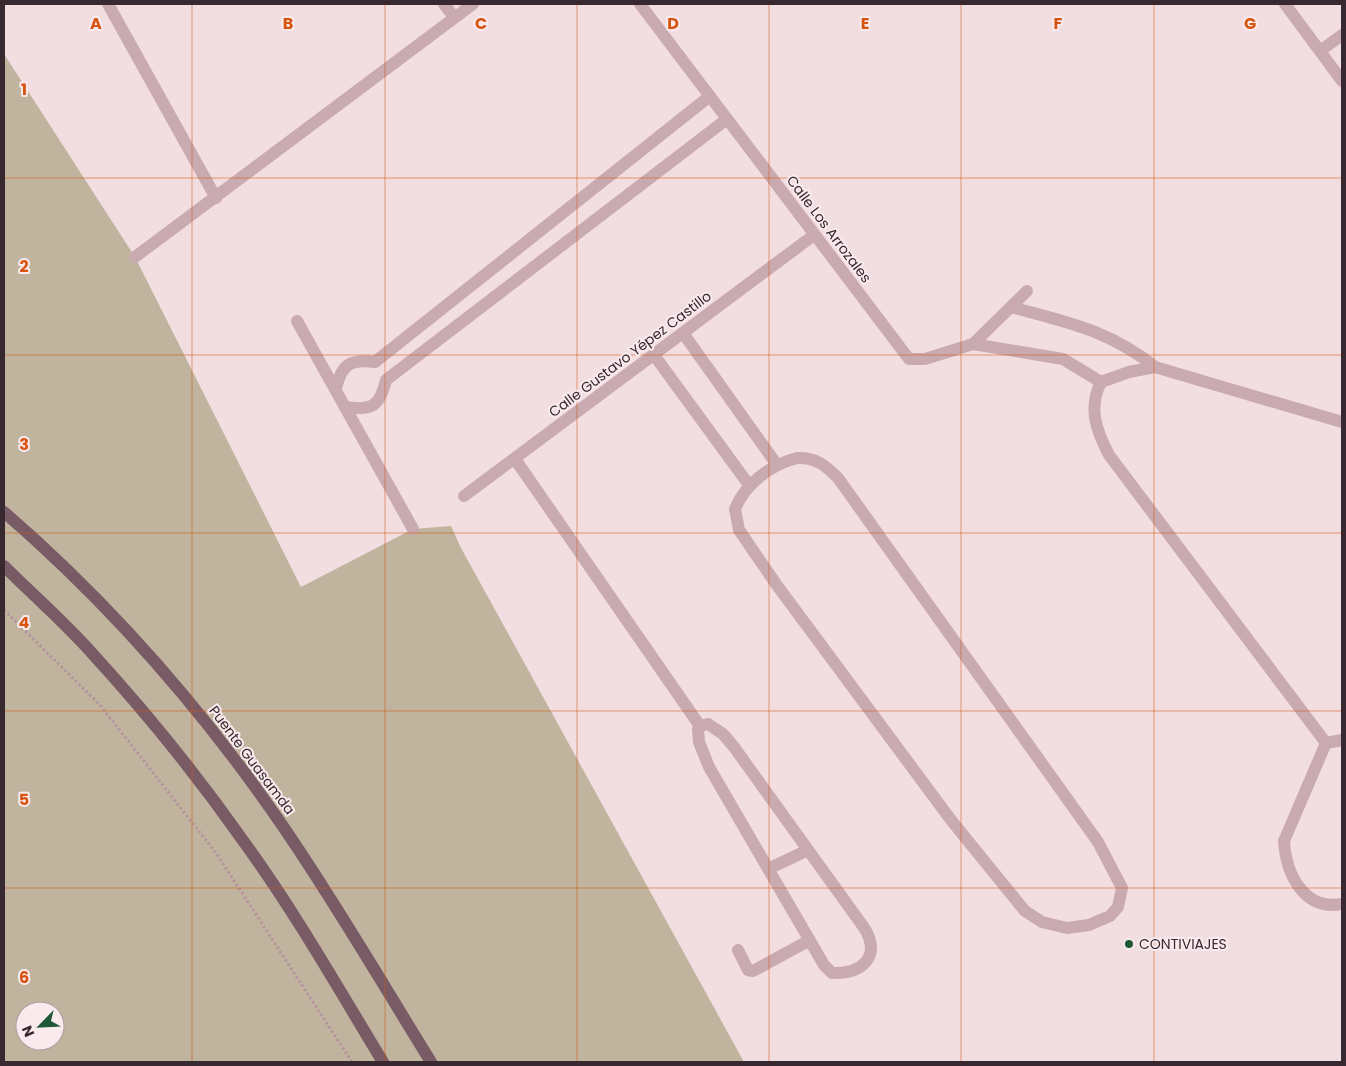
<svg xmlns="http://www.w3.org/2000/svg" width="1346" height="1066" viewBox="0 0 1346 1066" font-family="Poppins,sans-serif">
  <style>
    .green { fill: #c1b49e; fill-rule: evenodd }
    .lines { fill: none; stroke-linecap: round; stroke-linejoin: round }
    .path { stroke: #b6949d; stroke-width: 3; stroke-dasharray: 2.5 2.5; stroke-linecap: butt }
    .minor { stroke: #caaab1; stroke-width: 12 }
    .major { stroke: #795b66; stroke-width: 12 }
    .grid { fill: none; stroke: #d65410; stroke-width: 1; stroke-opacity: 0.55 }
    .poi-dot { fill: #1f5834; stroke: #f9eaed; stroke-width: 2 }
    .labels { text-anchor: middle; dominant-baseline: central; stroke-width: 4; stroke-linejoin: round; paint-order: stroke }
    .street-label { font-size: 14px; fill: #37292f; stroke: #f9eaed }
    .poi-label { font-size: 14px; fill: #37292f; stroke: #f9eaed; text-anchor: start }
    .grid-label { font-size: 16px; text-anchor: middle; font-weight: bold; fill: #d65410; stroke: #f9eaed; stroke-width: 4; stroke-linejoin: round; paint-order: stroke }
  </style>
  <rect width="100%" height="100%" fill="#f2dee1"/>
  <path class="green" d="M4,54L135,257L301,587L413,529L451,526L461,548L744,1062H4ZM25,1011H55V1041H25Z"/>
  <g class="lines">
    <path class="path" d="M4,610L100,705L216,853L352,1062"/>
    <path class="minor" d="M108,4L216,198
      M444,4L454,17
      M640,4L909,359H925L973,344L1027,291
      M1285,4L1342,81
      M1320,51L1342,35
      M135,257L473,4
      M1011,307C1066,322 1109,330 1155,367
      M297,321L413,529
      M683,333L777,465
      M973,344L1063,359L1101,382
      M654,355L749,485
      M336,388C342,364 350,359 375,362L710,96
      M346,407C372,411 380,406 386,380L727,119
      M797,458C816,457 826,466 838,478L1098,842L1122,888L1118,907L1110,916L1089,925L1067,928L1042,922L1025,911L951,820L776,584L739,530L735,509C745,484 770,465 797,458Z
      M515,459L700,726
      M464,496L814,235
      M708,724L723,734L734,747L865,929C881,957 862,974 832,973L824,965L709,767L699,742L698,729L700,726Z
      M1326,743L1109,455C1096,430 1088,408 1101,382L1129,372L1155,367L1342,422
      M1326,743L1284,841C1286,874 1304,911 1342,904
      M1326,743L1342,740
      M768,869L808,850
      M738,950L748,970L753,971L810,940"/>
    <path class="major" d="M4,512C109,603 203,710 282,825C335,902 382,983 431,1062
      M4,566C32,594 63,621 90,651C145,711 197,775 244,842C295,912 338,988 383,1062"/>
  </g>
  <path class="grid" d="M192,4V1062M385,4V1062M577,4V1062M769,4V1062M961,4V1062M1154,4V1062M4,178H1342M4,355H1342M4,533H1342M4,711H1342M4,888H1342"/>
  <circle class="poi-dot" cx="1129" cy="944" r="5"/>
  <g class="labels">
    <g class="street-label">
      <text transform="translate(829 229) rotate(53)">Calle Los Arrozales</text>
      <text transform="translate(630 354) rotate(-37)">Calle Gustavo Yépez Castillo</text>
      <text transform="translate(252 760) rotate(53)">Puente Guasamda</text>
    </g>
    <g class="poi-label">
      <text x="1139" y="944">CONTIVIAJES</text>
    </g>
  </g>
  <g class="grid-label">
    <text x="96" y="29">A</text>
    <text x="288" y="29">B</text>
    <text x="481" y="29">C</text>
    <text x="673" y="29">D</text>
    <text x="865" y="29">E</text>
    <text x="1058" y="29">F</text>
    <text x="1250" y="29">G</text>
    <text x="24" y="95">1</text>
    <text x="24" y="272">2</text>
    <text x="24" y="450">3</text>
    <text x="24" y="628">4</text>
    <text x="24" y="805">5</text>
    <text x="24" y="983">6</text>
  </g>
  <rect width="1346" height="1066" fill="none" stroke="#37292f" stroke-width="10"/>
  <g transform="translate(40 1026) rotate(246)"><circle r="24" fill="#f9eaed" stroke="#ab9da1"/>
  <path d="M0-4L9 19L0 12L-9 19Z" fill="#1f5834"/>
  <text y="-8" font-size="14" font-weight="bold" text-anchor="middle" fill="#37292f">N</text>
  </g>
</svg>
